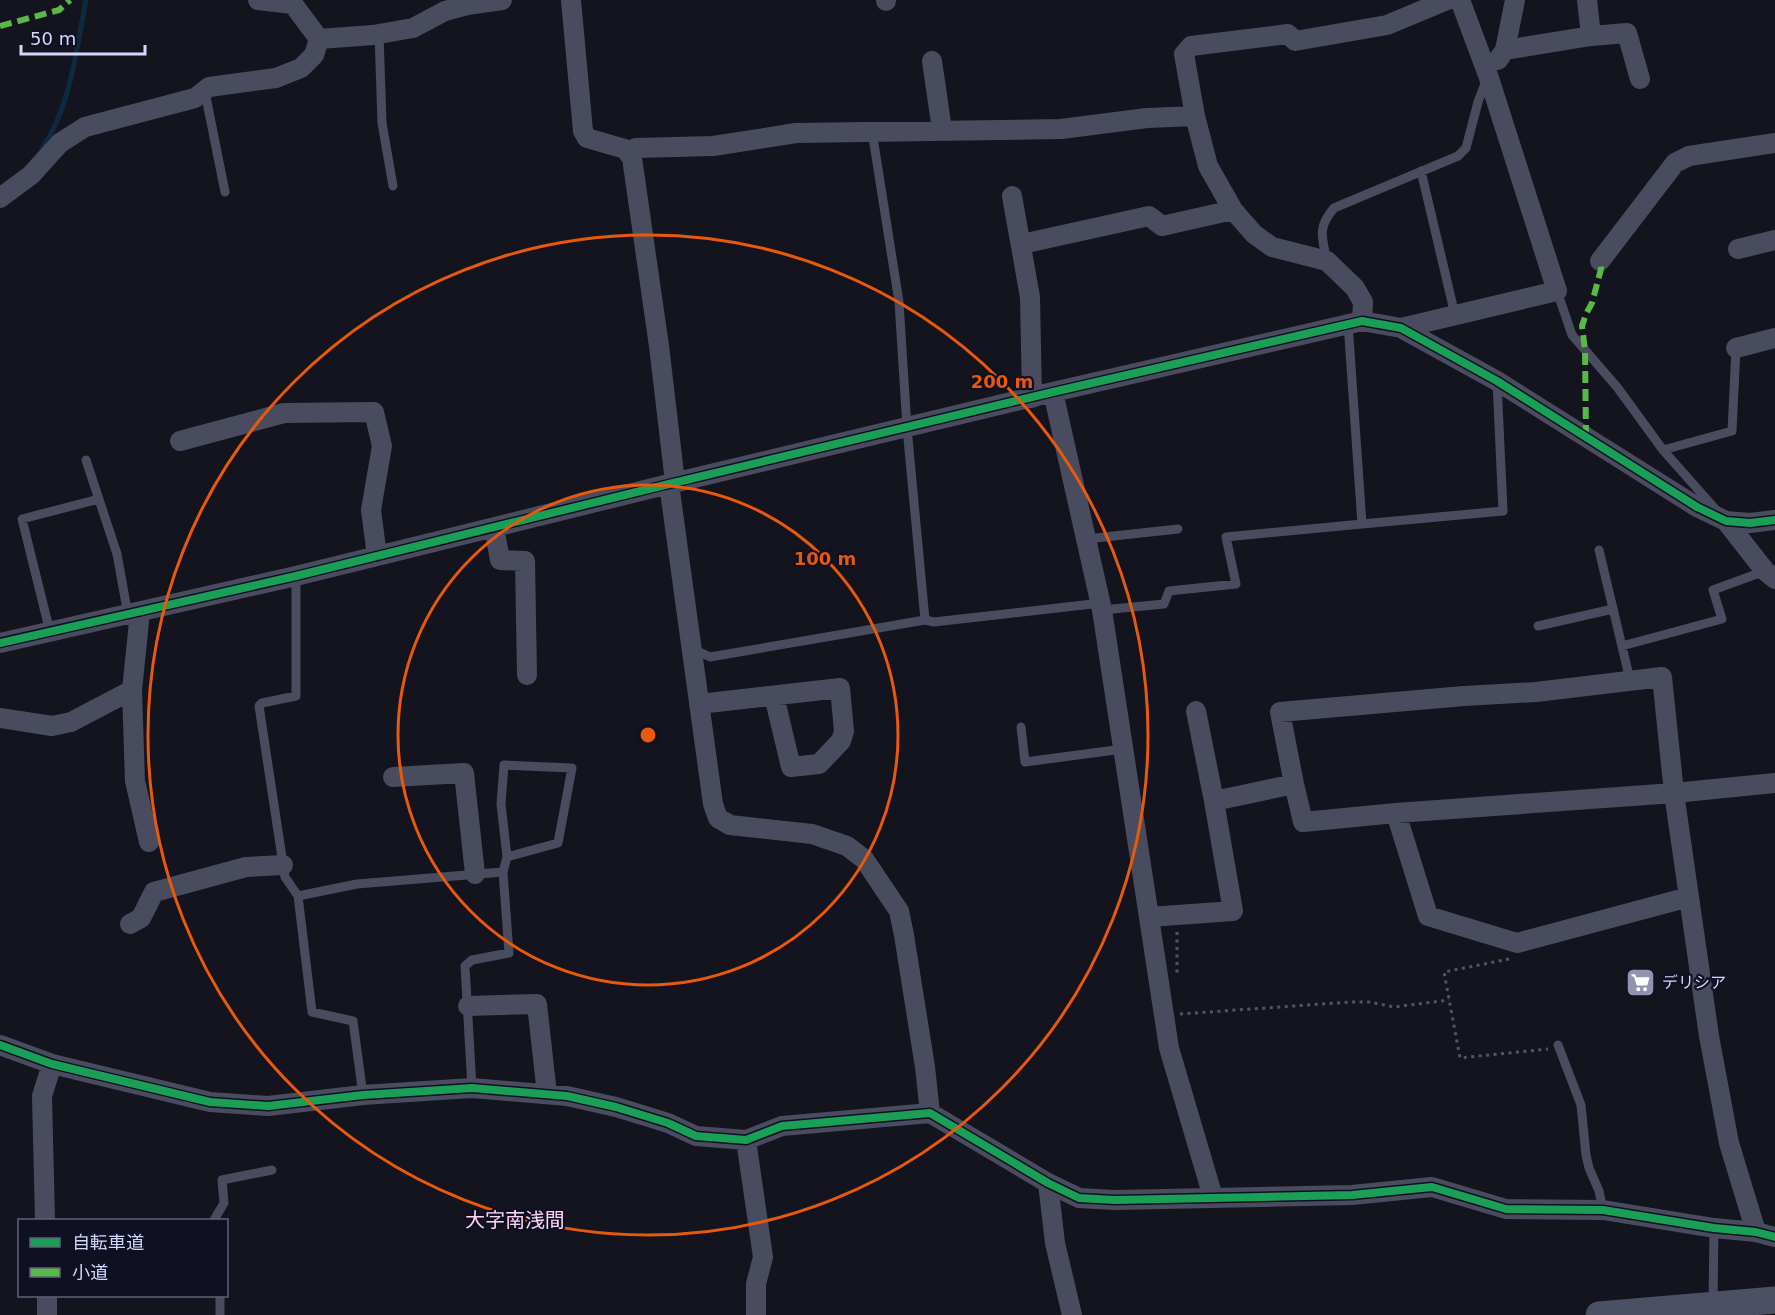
<svg xmlns="http://www.w3.org/2000/svg" width="1775" height="1315" viewBox="0 0 1775 1315" font-family="'DejaVu Sans','Noto Sans JP',sans-serif">
  <style>
    .lines { fill: none; stroke-linecap: round; stroke-linejoin: round }
    .stream { stroke: #0f2a40; stroke-width: 5 }
    .path { stroke: #4a5a61; stroke-width: 3; stroke-dasharray: 3 4.5; stroke-linecap: butt }
    .lane { stroke: #494c5f; stroke-width: 9 }
    .street { stroke: #494c5f; stroke-width: 20 }
    .secondary { stroke: #4c5065; stroke-width: 27 }
    .quiet { stroke: #58b947; stroke-width: 6; stroke-dasharray: 12 6; stroke-linecap: butt }
    .cycleway-casing { stroke: #101023; stroke-width: 11 }
    .cycleway { stroke: #1a9f57; stroke-width: 8 }
    .ring { fill: none; stroke: #e8590c; stroke-width: 3 }
    .labels { text-anchor: middle; dominant-baseline: central; stroke-width: 4.5; stroke-linejoin: round; paint-order: stroke }
    .poi-label { font-size: 16px; fill: #d4d7fc; stroke: #101023; text-anchor: start }
    .quarter-label { font-size: 20px; fill: #fdd6f6; stroke: #101023 }
    .centre { fill: #e8590c; stroke: #101023; stroke-width: 3 }
    .ring-label { font-size: 18px; text-anchor: middle; font-weight: bold; fill: #e8590c; stroke: #101023; stroke-width: 4.5; stroke-linejoin: round; paint-order: stroke }
  </style>
  <rect width="100%" height="100%" fill="#14141f"/>
  <g class="lines">
    <path class="stream" d="M42,149C71,106 76,50 86,0"/>
    <path class="path" d="M1177,932V976
      M1509,959L1444,972L1460,1058L1548,1049
      M1180,1014L1351,1002H1369L1394,1007L1449,1000"/>
    <path class="lane" d="M379,34L382,123L393,186
      M205,92L225,192
      M1421,171L1455,315
      M1327,261C1322,237 1317,228 1334,208L1458,156L1466,148L1478,102L1487,78
      M1557,291L1572,335L1617,387L1663,450L1717,511
      M1663,450L1732,431L1736,348
      M86,460L117,554L128,615
      M1362,524L1503,511L1497,382
      M1086,539L1178,529
      M1599,550L1630,680
      M296,576V696L262,703L259,706L285,877L298,896L312,1012L353,1021L363,1095
      M1102,610L1164,604L1169,591L1236,584L1226,537L1362,524L1348,323
      M925,620L934,622L1101,603
      M1538,626L1613,609
      M50,632L22,519L99,499
      M1622,646L1722,619L1713,590L1765,571
      M691,648L710,657L925,620L907,428L899,302L872,131
      M1021,727L1025,762L1123,749
      M298,896L357,884L503,872L507,857L558,843L572,768L504,765L501,804L507,857
      M1558,1045L1581,1105L1586,1155L1589,1168L1599,1191L1603,1210
      M472,1088L465,966L472,960L509,953L503,872
      M214,1220L224,1203L222,1180L272,1170
      M1713,1303L1714,1228
      M220,1315V1296"/>
    <path class="street" d="M258,0L293,4L319,39
      M571,0L583,131L587,138L625,149L632,158L659,346L675,482
      M886,0V1
      M1587,0L1591,36
      M319,39L373,35L413,28L445,11L467,5L502,0
      M1505,50L1591,36L1627,33L1640,79
      M1498,60L1505,50L1515,0
      M932,61L942,130
      M628,152L636,148L713,146L796,133L1061,129L1147,118L1195,116
      M1012,196L1030,297L1032,398
      M0,198L31,175L60,143L85,127L195,98L209,87L276,78L301,68L314,55L319,39
      M1022,244L1149,216L1162,226L1233,210
      M1738,249L1775,240
      M1600,261L1675,163L1689,156L1775,143
      M1362,321L1363,302L1355,288L1327,261L1272,247L1254,234L1233,210L1208,166L1195,116L1184,54L1191,46L1288,34L1295,41L1387,25L1447,0
      M1401,328L1557,291L1488,75L1460,0
      M1736,348L1775,338
      M1053,392L1102,610L1169,1048L1213,1197
      M180,441L284,413L374,412L382,446L371,510L377,556
      M669,484L713,804L718,818L730,825L812,834L847,846L864,859L899,911L904,935L925,1067L930,1113
      M1726,521L1765,571L1775,579
      M494,527L500,560L525,561L527,675
      M140,612L132,690L135,781L149,842
      M0,643L296,576L669,484L1053,392L1362,321L1401,328L1497,381L1697,507L1726,521L1750,523L1775,520
      M699,704L840,688L844,731L841,741L819,764L791,767L774,696
      M1196,711L1214,801L1294,784
      M0,718L52,726L71,722L132,690
      M393,777L464,773L475,874
      M1396,813L1428,916L1517,943L1689,897
      M1149,917L1233,911L1214,801
      M130,924L141,918L154,892L246,867L283,865
      M468,1006L537,1004L547,1094
      M0,1045L52,1064L210,1102L268,1106L363,1095L472,1088L567,1096L616,1107L668,1123L696,1136L746,1140L782,1126L930,1113L1048,1183L1079,1198L1115,1200L1352,1195L1432,1187L1506,1209L1603,1210L1714,1228L1756,1232L1775,1237
      M746,1140L763,1257L756,1284V1315
      M1048,1183L1055,1243L1072,1315
      M45,1220L42,1096L52,1064
      M1756,1232L1729,1143L1709,1036L1674,793L1662,677L1536,692L1464,696L1280,712L1294,784L1303,822L1396,813L1674,793L1775,783
      M47,1296V1315"/>
    <path class="secondary" d="M1599,1315L1775,1300"/>
    <path class="quiet" d="M0,26L59,10L70,0
      M1586,437L1585,350L1582,326L1586,314L1592,303L1601,269L1600,261"/>
    <defs>
      <path id="cycleway" d="M0,643L296,576L669,484L1053,392L1362,321L1401,328L1497,381L1697,507L1726,521L1750,523L1775,520
        M0,1045L52,1064L210,1102L268,1106L363,1095L472,1088L567,1096L616,1107L668,1123L696,1136L746,1140L782,1126L930,1113L1048,1183L1079,1198L1115,1200L1352,1195L1432,1187L1506,1209L1603,1210L1714,1228L1756,1232L1775,1237"/>
    </defs>
    <use href="#cycleway" class="cycleway-casing"/>
    <use href="#cycleway" class="cycleway"/>
  </g>
  <g class="ring">
    <circle cx="648" cy="735" r="250"/>
    <circle cx="648" cy="735" r="500"/>
  </g>
  <defs>
    <symbol id="supermarket-square" viewBox="-11 -11 22 22"><rect x="-9" y="-9" width="18" height="18" rx="4" fill="#9193af" stroke="#101023"/><path d="M-6-5.5h2.5l.6 2H6L4.5 2H-2.5L-4.4-4H-6ZM-1.5 3.2a1.3 1.3 0 1 0 .1 0ZM3 3.2a1.3 1.3 0 1 0 .1 0Z" fill="#fff"/></symbol>
  </defs>
  <g fill-rule="evenodd">
    <use href="#supermarket-square" x="1624" y="966" width="33" height="33"/>
  </g>
  <g class="labels">
    <g class="poi-label">
      <text x="1662" y="982">デリシア</text>
    </g>
    <g class="quarter-label">
      <text x="515" y="1220">大字南浅間</text>
    </g>
  </g>
  <circle cx="648" cy="735" r="9" class="centre"/>
  <g class="ring-label">
    <text x="1002" y="388">200 m</text>
    <text x="825" y="565">100 m</text>
  </g>
  <rect x="18" y="1219" width="210" height="78" fill="#101023" stroke="#5e607a" stroke-width="1.5"/>
  <rect x="30" y="1238" width="30" height="9" fill="#1a9f57" stroke="#5e607a" stroke-width="1.5"/>
  <text x="72" y="1249" font-size="18" fill="#d4d7fc">自転車道</text>
  <rect x="30" y="1268" width="30" height="9" fill="#58b947" stroke="#5e607a" stroke-width="1.5"/>
  <text x="72" y="1279" font-size="18" fill="#d4d7fc">小道</text>
  <path d="M21 45v9h124v-9" fill="none" stroke="#d4d7fc" stroke-width="3"/>
  <text x="30" y="45" font-size="18" fill="#d4d7fc" stroke="#101023" stroke-width="4.5" paint-order="stroke">50 m</text>
</svg>
